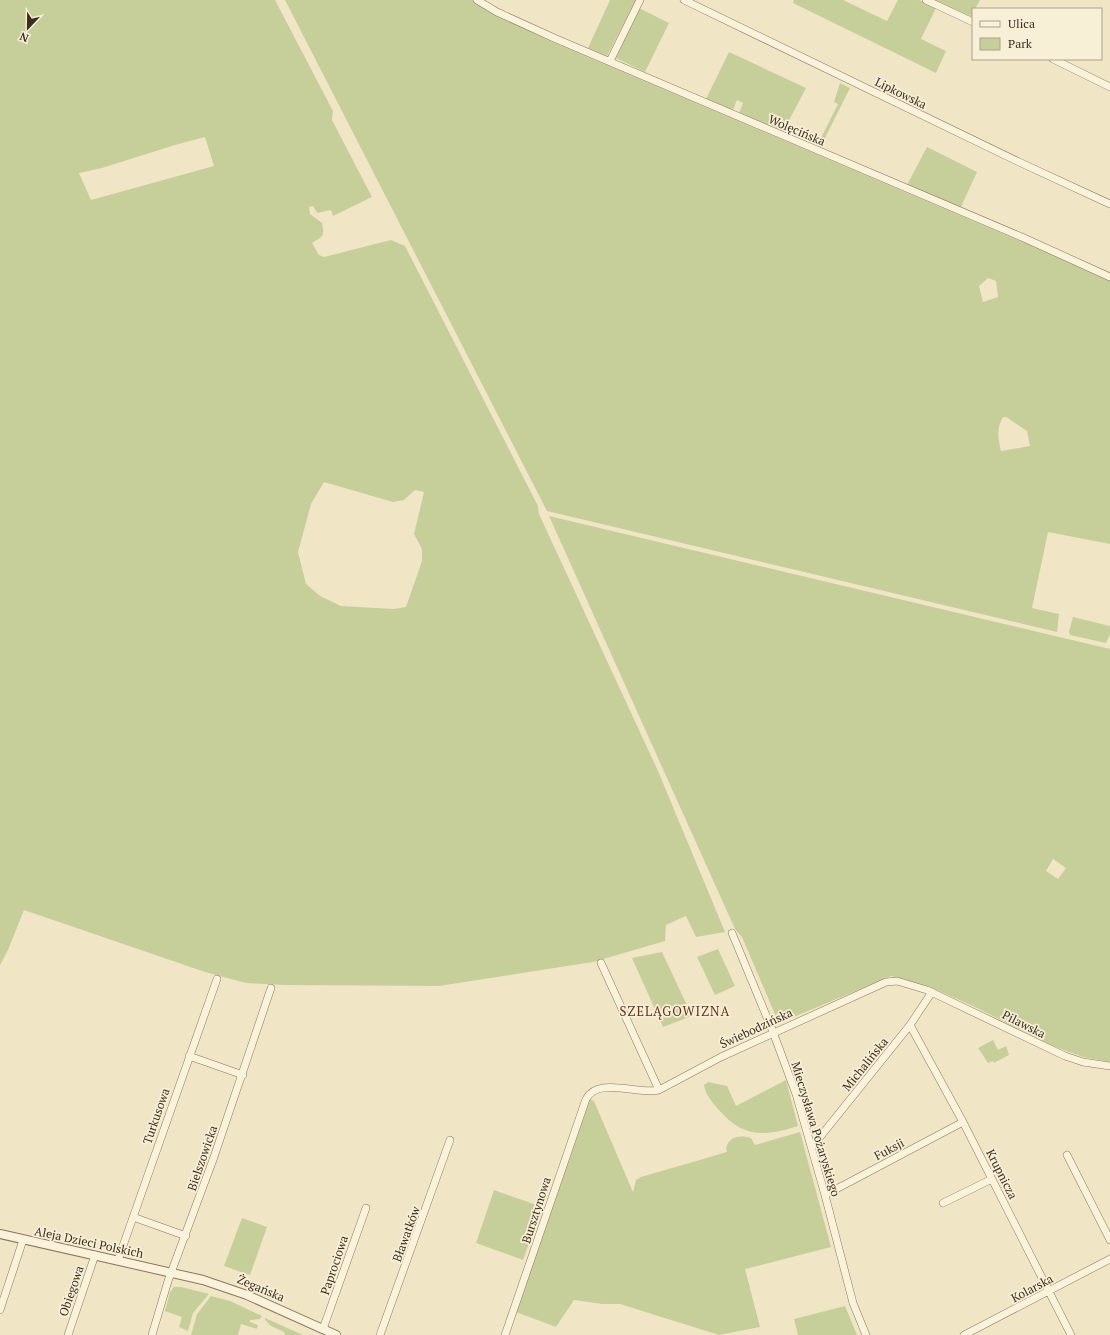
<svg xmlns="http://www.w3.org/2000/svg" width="1110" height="1335" viewBox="0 0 1110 1335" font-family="'PT Serif',serif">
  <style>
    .green { fill: #c6cf99; fill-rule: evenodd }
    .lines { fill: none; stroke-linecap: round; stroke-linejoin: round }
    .minor-casing { stroke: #8c775a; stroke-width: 8 }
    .tertiary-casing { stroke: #8c775a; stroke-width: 10 }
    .minor { stroke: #faf2da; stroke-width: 7 }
    .tertiary { stroke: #faf2da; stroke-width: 8 }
    .labels { text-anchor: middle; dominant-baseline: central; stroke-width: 3.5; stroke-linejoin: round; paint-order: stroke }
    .street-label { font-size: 12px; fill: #3c2e1f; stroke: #f7efd6 }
    .neighbourhood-label { font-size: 13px; letter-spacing: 1px; fill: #6a301c; stroke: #f7efd6 }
  </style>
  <rect width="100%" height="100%" fill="#f0e6c6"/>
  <path class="green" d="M0,0H275L333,111L332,120L372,197L333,216L331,210L317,213L313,206L309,207L310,214L322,223C325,237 323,236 312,243L319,255L324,257L391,240L405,246L538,506L539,514L658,771L725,932L696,937L686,916L666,925L665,941L593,962L439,986L284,985L246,983L205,972L24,910L8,950L0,965ZM205,137L214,166L91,200L79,173L102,168L175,145ZM324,482L393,502L404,500L415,490L424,492L414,534L422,549V561L406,607L394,609L341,606L320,596L306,584L298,552L311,504Z
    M285,0H473L501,17L550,41L1110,279V544L1048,532L1032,608L1059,614L1057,632L547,511ZM988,278L996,281L998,297L983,302L979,286ZM1003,417H1006L1027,431L1030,446L1001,451C998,437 996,430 1003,417Z
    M610,0H636L607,56L588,48Z
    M794,0H843L887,21L898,0H919L936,8L921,39L946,51L936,73L793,3Z
    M936,0H980L975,9H973L972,17Z
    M639,8L669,23L645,72L616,58Z
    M729,52L806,88L783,132L739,113L743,103L737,100L733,110L706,99Z
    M840,83L850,88L820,148L817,146L838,104L834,102Z
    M927,147L977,172L960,209L907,185Z
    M549,516L1110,649V1062L1083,1057L1050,1045L973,1006L932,988L891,976L782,1022L777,1019L742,937L735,929ZM1053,859L1066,868L1058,879L1046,871Z
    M1073,617L1110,626V634L1106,643L1070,635L1069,632Z
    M718,949L735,986L715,995L697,957Z
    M662,952L692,1016L663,1027L632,958Z
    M993,1040L998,1050L1006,1046L1009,1055L994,1063L993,1061L988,1063L978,1048Z
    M786,1080L798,1126C763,1137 743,1138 718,1109C712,1102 705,1094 704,1085L708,1082L727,1086L736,1106Z
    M590,1099L594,1101L633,1192L636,1180L641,1177L727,1152L726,1148C730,1136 740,1135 751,1138L755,1145L800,1132L831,1247L745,1269L760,1327L719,1335L620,1304H602L574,1300L556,1327L516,1312Z
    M494,1190L542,1207L523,1260L476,1243Z
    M242,1218L267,1227L250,1275L224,1266Z
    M174,1287H181L209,1294L193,1313L188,1331L179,1327L182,1317L165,1311L170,1292Z
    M211,1296L230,1301L262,1316L260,1319L250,1320V1322L258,1325L257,1329L241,1324L238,1335H191L197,1314Z
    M845,1306L857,1335H798L794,1319Z
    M265,1318L303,1335H285L284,1332L271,1326L265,1320Z"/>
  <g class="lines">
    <defs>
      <path id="minor" d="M477,0L497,12L554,38L1024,238L1110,277
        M684,0L1019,162L1110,204
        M926,0L973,22
        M1053,59L1110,87
        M610,61L640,0
        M732,933L773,1032L796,1094L825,1195L853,1303L866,1335
        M601,963L659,1090
        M910,1025L963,1122L1071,1335
        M189,1056L243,1075
        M811,1146L816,1142L910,1025L932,992
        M1067,1155L1110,1240
        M825,1195L963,1122
        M943,1203L992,1179
        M133,1217L186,1236
        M118,1260L217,979
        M0,1310L23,1240
        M323,1329L366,1208
        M68,1335L95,1255
        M152,1335L168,1281L214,1157L271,988
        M380,1335L450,1140
        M505,1335L586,1099C598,1076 639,1095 659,1090L721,1057L886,982L897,981L927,990L1065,1056L1083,1062L1110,1066
        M964,1335L1110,1259"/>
      <path id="tertiary" d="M0,1234L203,1280L247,1295L336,1335"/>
    </defs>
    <use href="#minor" class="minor-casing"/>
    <use href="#tertiary" class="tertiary-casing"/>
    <use href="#minor" class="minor"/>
    <use href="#tertiary" class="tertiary"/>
  </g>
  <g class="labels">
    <g class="street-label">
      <text transform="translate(901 93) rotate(26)">Lipkowska</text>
      <text transform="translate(797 130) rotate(23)">Wolęcińska</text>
      <text transform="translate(1024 1024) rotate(27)">Pilawska</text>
      <text transform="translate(756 1028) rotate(-25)">Świebodzińska</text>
      <text transform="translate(865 1064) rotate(-51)">Michalińska</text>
      <text transform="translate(156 1116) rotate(-71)">Turkusowa</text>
      <text transform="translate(816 1129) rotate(73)">Mieczysława Pożaryskiego</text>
      <text transform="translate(889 1149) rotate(-28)">Fuksji</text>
      <text transform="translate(202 1158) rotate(-71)">Bielszowicka</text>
      <text transform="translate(1002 1174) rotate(63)">Krupnicza</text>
      <text transform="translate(536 1210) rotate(-72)">Bursztynowa</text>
      <text transform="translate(406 1234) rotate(-70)">Bławatków</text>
      <text transform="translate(89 1242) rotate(12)">Aleja Dzieci Polskich</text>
      <text transform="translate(334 1265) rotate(-71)">Paprociowa</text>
      <text transform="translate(261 1288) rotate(23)">Żegańska</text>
      <text transform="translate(1032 1288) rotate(-28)">Kolarska</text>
      <text transform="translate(71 1291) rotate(-71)">Obiegowa</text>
    </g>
    <g class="neighbourhood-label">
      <text x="675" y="1011">SZELĄGOWIZNA</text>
    </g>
  </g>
  <rect x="972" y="8" width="130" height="52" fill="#f7efd6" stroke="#aca28d"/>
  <rect x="980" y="21" width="20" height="6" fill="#faf2da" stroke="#aca28d"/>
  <text x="1008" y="28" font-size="12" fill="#3c2e1f">Ulica</text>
  <rect x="980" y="38" width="20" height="12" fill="#c6cf99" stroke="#aca28d"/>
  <text x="1008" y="48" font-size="12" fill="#3c2e1f">Park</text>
  <g transform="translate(28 28) rotate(202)" stroke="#f7efd6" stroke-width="3" paint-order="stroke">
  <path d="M0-3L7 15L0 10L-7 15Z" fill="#3c2e1f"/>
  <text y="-6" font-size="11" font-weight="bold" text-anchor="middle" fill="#3c2e1f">N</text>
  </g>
</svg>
